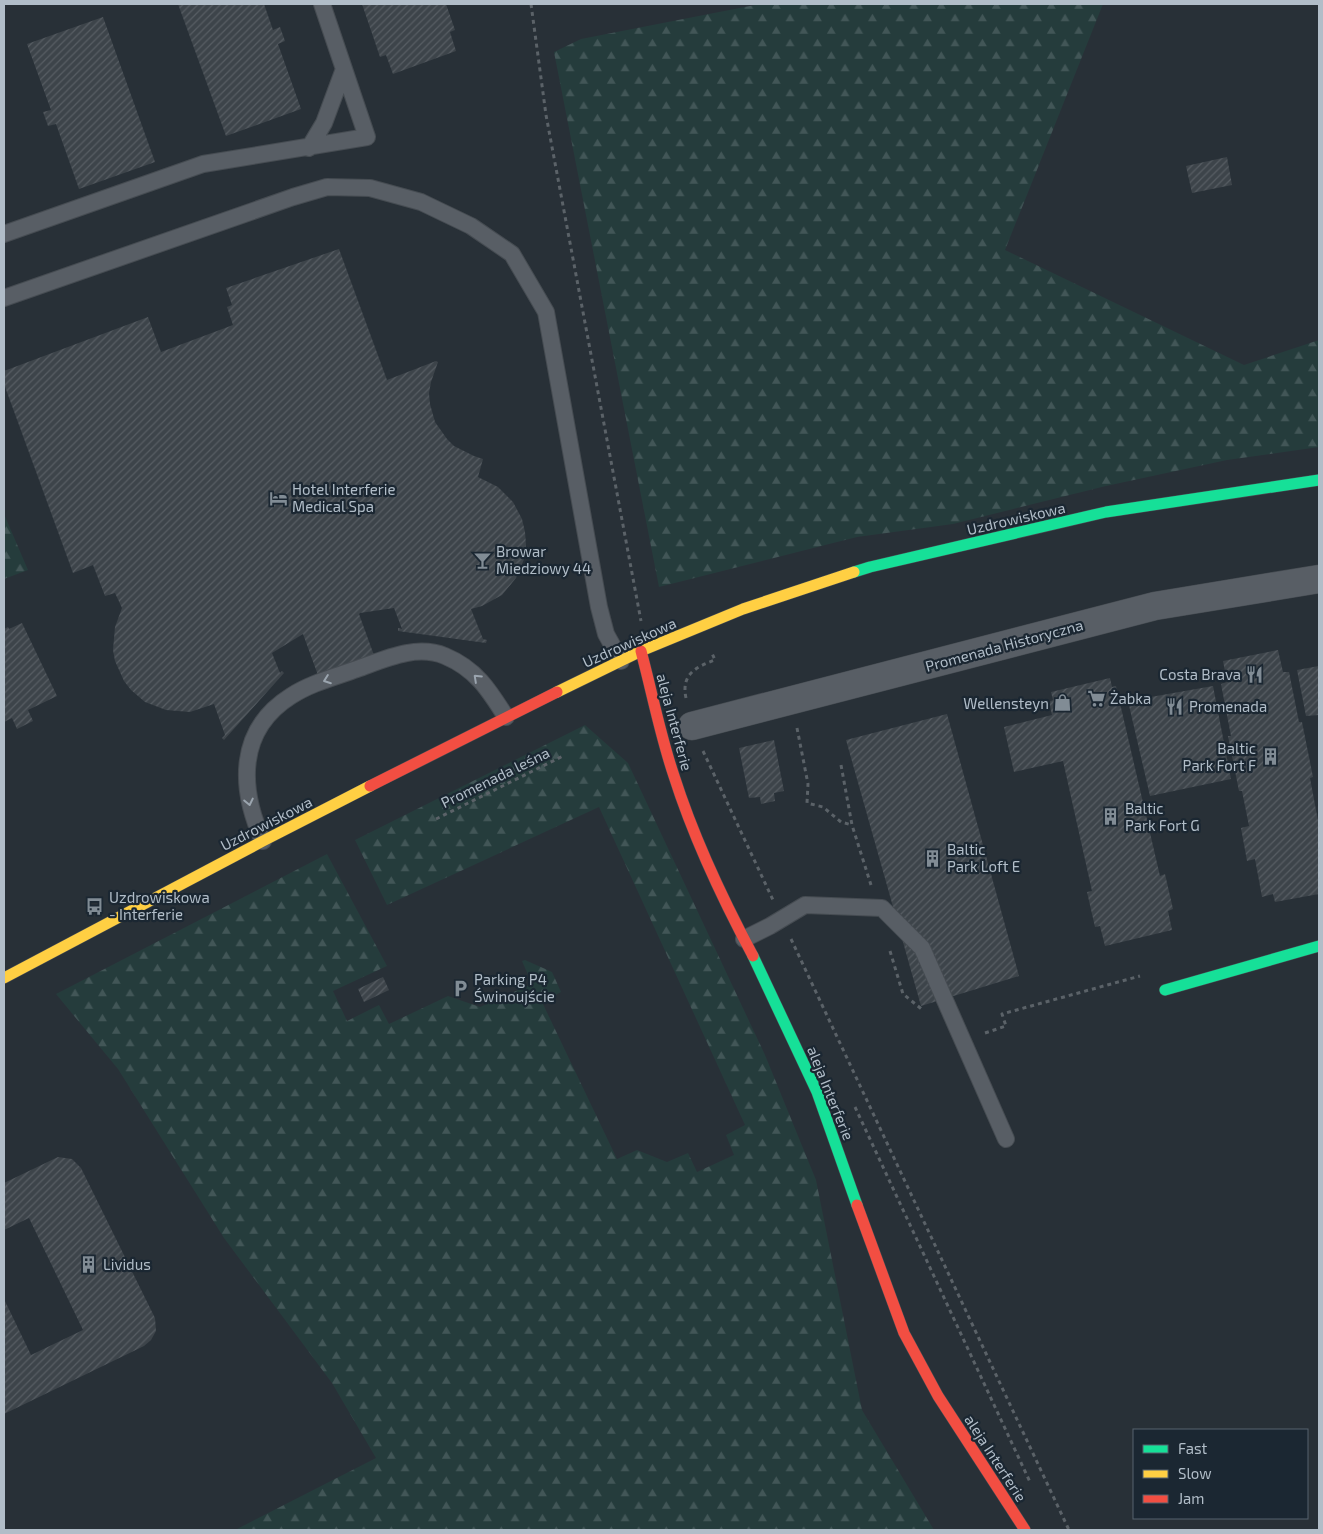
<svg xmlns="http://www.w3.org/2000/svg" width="1323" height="1534" viewBox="0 0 1323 1534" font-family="'Exo 2',sans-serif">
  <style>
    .forest { fill: url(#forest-firs) }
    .building { fill: url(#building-hatch) }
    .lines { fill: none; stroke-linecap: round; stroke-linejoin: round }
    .lane-casing { stroke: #464c52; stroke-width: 18 }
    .street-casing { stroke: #464c52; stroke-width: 29 }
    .fast-casing { stroke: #464c52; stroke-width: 12 }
    .slow-casing { stroke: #464c52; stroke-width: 12 }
    .jam-casing { stroke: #464c52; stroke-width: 12 }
    .path { stroke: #5b6268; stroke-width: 3; stroke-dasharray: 4 4; stroke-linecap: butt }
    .lane { stroke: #585e65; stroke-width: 16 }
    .street { stroke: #585e65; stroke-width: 28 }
    .fast { stroke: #16e098; stroke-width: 11 }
    .slow { stroke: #ffcf43; stroke-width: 11 }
    .jam { stroke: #f24e42; stroke-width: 11 }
    .oneway { stroke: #9ba5af }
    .labels { text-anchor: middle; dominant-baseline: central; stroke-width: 4.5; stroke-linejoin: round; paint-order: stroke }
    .poi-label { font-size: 15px; fill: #b1bdc8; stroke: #1b2732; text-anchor: start }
    .street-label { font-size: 15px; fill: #b1bdc8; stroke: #1b2732 }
  </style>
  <defs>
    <pattern id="forest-firs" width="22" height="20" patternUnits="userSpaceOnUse" patternTransform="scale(1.25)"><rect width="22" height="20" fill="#253c3c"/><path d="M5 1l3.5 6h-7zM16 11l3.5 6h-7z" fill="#425657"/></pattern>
    <pattern id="building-hatch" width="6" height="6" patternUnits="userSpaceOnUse" patternTransform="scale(1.25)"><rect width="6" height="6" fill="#3d444a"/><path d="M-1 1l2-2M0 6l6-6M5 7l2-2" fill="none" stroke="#575d63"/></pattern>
  </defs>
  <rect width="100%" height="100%" fill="#283037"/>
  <path class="forest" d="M760,4H1103L1005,250L1244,365L1319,340V447L1227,460L1106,486L953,524L857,537L659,587L554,52L581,39Z
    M4,514L28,570L4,579Z
    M585,725L628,763L765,1055L816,1180L862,1410L934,1530H235L376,1458L332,1383L224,1238L118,1069L56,994L327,854L387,966L333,991L347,1021L379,1005L389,1024L448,996L480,1007L532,984L522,961L525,960L552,972L561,992L542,1002L617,1159L637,1150L667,1162L688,1153L697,1172L734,1155L726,1135L745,1125L599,807L387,905L355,840Z"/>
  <path class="building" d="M178,4H264L273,30L280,27L285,41L278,44L301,109L226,136Z
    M362,4H446L455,30L450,32L456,51L393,74L386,55L380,57Z
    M103,17L155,162L79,189L56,124L48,126L43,112L51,110L27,44Z
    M1227,157L1232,185L1192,193L1186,166Z
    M339,249L387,380L436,361L438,362L431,382L429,393L430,404L435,422L447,439L454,446L474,456L483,459L478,477L498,487L513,502L522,519L525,532L526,545L525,557L516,578L502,595L482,606L471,609L483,639L487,640L486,643L398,631V628L402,629L394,608L360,613L359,614L379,669L323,689L303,634L272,653L280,673L282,671L284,673L224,740L222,738L225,735L214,704L190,712L166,710L145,702L131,690L124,681L115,661L113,650L115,627L122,608L115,593L105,596L93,565L73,573L4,384V371L148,317L161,352L233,325L227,307L232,305L226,288Z
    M22,623L57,696L28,710L33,721L17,729L12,718L4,722V629L8,627L9,629Z
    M1278,650L1283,672H1289L1299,722H1302L1313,777L1310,778L1319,826V894L1275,902L1273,894L1262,897L1255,859L1247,861L1241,828L1249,826L1242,791H1239L1228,736H1231L1221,684L1227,682L1223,661Z
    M1319,666V715L1306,716L1297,670Z
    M1110,678L1112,687L1116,686L1160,876L1165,874L1173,909L1168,911L1172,930L1105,946L1100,926L1095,927L1087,892L1092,891L1063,761L1014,772L1004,727L1052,715L1049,702L1053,700L1051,692Z
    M1213,686L1231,779L1150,796L1128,701Z
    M947,714L1019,976L921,1006L846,740Z
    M774,740L784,791L774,793L775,801L761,804L760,797L749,798L739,748Z
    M383,977L389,990L364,1002L358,989Z
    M58,1157L72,1159L81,1168L155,1318L156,1331L151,1340L144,1346L4,1414V1299L31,1355L83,1330L29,1218L4,1230V1183Z"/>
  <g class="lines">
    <defs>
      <path id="lane" d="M309,148L324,123L344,69
        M4,234L203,164L367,137L322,4
        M4,298L293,197L327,187L370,188L421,202L471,226L512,254L546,312L599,607L606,634L621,661
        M263,841C239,788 237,730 291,696C311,683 335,677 357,669C385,659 416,644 445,656C476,669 489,690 506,717
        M744,939L770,926L805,905L882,908L922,948L1006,1139"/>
      <path id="street" d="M692,726L1155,606L1319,579"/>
      <path id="fast" d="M854,572L870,567L1106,512L1319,480
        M753,956L817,1092L857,1205
        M1165,990L1319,946"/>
      <path id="slow" d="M557,692L641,651L743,609L854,572
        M4,978L263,841L370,786"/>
      <path id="jam" d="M641,651C652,692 660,735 674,776C694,839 722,898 753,956
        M370,786L557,692
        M857,1205L904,1333L938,1396L1025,1530"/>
    </defs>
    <use href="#lane" class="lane-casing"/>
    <use href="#street" class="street-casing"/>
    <use href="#fast" class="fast-casing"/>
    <use href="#slow" class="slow-casing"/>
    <use href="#jam" class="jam-casing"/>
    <path class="path" d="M531,4L546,115L641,621
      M686,698C681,675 695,667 715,660L711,651
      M797,728L808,784L807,803L823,807L841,822L852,825
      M703,751L773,900
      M841,765L852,825L871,885
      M436,819L565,755
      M791,939L1069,1530
      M890,951L903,994L924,1011
      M985,1033L1006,1026L1002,1014L1140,976
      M855,1107L1030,1482"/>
    <use href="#lane" class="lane"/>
    <use href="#street" class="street"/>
    <use href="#fast" class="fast"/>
    <use href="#slow" class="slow"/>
    <use href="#jam" class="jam"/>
  </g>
  <defs><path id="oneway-chevron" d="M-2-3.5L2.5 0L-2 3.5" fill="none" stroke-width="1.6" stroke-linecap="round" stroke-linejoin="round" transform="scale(1.25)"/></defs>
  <g class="oneway">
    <use href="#oneway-chevron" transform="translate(477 678) rotate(-137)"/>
    <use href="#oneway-chevron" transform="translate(327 680) rotate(160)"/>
    <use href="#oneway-chevron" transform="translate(249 802) rotate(78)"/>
  </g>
  <defs>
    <symbol id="hotel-bare" viewBox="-9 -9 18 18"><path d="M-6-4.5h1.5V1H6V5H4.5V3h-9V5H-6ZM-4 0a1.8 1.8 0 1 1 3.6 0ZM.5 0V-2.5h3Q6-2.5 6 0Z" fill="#818c95" stroke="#1b2732" stroke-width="2.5" paint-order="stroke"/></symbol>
    <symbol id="bar-bare" viewBox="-9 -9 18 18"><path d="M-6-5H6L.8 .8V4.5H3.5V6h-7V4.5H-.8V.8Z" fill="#818c95" stroke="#1b2732" stroke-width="2.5" paint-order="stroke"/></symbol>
    <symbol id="restaurant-bare" viewBox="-9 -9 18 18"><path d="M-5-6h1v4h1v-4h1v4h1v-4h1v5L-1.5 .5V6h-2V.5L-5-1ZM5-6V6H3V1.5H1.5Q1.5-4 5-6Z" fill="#818c95" stroke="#1b2732" stroke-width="2.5" paint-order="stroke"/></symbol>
    <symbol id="supermarket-bare" viewBox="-9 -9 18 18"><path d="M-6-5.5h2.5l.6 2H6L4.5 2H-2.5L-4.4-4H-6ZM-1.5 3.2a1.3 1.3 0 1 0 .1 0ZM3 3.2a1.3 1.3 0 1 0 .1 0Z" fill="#818c95" stroke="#1b2732" stroke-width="2.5" paint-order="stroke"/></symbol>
    <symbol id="shop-bare" viewBox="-9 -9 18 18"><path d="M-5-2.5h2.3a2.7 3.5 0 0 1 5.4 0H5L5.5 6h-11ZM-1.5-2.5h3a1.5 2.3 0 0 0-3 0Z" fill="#818c95" stroke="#1b2732" stroke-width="2.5" paint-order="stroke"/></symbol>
    <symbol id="building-bare" viewBox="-9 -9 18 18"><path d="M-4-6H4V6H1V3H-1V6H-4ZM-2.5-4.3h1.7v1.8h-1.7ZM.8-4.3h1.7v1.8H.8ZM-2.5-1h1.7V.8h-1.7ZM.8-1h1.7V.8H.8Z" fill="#818c95" stroke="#1b2732" stroke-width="2.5" paint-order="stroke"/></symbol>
    <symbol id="bus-bare" viewBox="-9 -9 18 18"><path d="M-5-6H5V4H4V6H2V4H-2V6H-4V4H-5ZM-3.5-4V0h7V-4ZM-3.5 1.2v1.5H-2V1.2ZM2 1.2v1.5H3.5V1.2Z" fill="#818c95" stroke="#1b2732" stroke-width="2.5" paint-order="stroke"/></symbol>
    <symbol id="parking-bare" viewBox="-9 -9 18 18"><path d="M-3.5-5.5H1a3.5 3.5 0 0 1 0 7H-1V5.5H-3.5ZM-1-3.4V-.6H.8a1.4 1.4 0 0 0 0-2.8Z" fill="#818c95" stroke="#1b2732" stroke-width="2.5" paint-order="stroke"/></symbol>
  </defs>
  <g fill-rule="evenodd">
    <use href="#hotel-bare" x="266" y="486" width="25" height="25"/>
    <use href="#bar-bare" x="470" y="548" width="25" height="25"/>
    <use href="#restaurant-bare" x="1242" y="662" width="25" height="25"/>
    <use href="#supermarket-bare" x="1084" y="686" width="25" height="25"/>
    <use href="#shop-bare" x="1050" y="690" width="25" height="25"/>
    <use href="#restaurant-bare" x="1162" y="694" width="25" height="25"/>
    <use href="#building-bare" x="1258" y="744" width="25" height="25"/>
    <use href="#building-bare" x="1098" y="804" width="25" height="25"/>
    <use href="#building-bare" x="920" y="846" width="25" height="25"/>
    <use href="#bus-bare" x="82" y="894" width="25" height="25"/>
    <use href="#parking-bare" x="448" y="976" width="25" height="25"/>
    <use href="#building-bare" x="76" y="1252" width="25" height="25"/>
  </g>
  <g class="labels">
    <g class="poi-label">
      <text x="292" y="489">Hotel Interferie<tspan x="292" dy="17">Medical Spa</tspan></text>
      <text x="496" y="551">Browar<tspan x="496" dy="17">Miedziowy 44</tspan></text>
      <text x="1241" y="674" text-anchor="end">Costa Brava</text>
      <text x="1110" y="698">Żabka</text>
      <text x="1049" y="703" text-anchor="end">Wellensteyn</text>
      <text x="1189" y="706">Promenada</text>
      <text x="1256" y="748" text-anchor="end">Baltic<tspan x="1256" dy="17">Park Fort F</tspan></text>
      <text x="1125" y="808">Baltic<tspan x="1125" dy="17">Park Fort G</tspan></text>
      <text x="947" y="849">Baltic<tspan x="947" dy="17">Park Loft E</tspan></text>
      <text x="109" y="897">Uzdrowiskowa<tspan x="109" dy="17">- Interferie</tspan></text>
      <text x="474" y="979">Parking P4<tspan x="474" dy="17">Świnoujście</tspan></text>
      <text x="103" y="1264">Lividus</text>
    </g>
    <g class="street-label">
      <text transform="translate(1016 518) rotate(-13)">Uzdrowiskowa</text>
      <text transform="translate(629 642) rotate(-24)">Uzdrowiskowa</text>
      <text transform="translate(1004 645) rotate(-15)">Promenada Historyczna</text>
      <text transform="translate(675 722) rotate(75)">aleja Interferie</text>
      <text transform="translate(495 777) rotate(-26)">Promenada leśna</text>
      <text transform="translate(266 823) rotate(-27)">Uzdrowiskowa</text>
      <text transform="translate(831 1093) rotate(68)">aleja Interferie</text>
      <text transform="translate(996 1458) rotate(57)">aleja Interferie</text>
    </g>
  </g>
  <rect width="1323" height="1534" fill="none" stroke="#b1bdc8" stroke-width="10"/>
  <rect x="1133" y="1429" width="175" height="90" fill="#1b2732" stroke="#57636e"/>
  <rect x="1143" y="1445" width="25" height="8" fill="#16e098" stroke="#57636e"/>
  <text x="1178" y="1454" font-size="15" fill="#b1bdc8">Fast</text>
  <rect x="1143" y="1470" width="25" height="8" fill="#ffcf43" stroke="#57636e"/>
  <text x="1178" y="1479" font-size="15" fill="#b1bdc8">Slow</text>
  <rect x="1143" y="1495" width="25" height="8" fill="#f24e42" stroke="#57636e"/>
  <text x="1178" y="1504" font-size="15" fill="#b1bdc8">Jam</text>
</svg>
